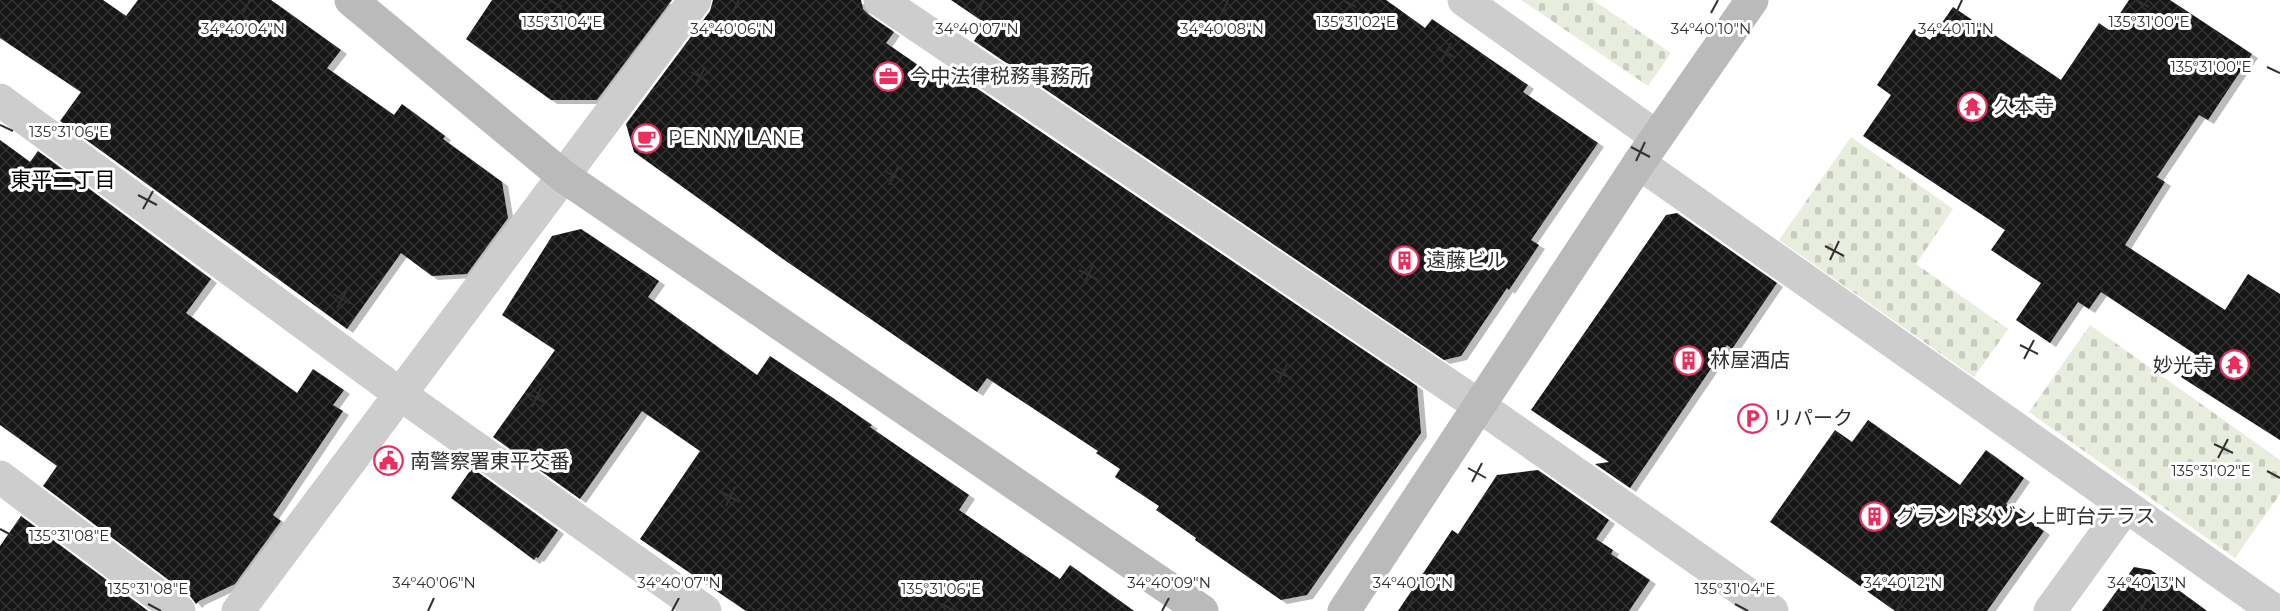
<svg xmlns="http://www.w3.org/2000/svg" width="2280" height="611" viewBox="0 0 2280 611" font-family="Montserrat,'Noto Sans JP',sans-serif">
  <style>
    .cemetery { fill: url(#cemetery-stones) }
    .building { fill: url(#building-cross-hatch); filter: url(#shadow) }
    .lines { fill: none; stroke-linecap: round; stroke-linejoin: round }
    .street { stroke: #cdcdcd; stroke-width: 33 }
    .secondary { stroke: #bababa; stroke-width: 33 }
    .ticks { fill: none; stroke: #303030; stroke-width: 2 }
    .labels { text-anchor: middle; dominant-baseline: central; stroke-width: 6; stroke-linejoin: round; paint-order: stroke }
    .poi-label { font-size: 20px; fill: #303030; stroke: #fff; text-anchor: start }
    .neighbourhood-label { font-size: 21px; fill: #000; stroke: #fff }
    .ticks-label { font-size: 15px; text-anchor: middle; fill: #303030; stroke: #fff; stroke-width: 6; stroke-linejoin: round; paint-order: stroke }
  </style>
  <defs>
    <pattern id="cemetery-stones" width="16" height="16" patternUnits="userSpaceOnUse" patternTransform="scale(1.5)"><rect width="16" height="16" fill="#e9edde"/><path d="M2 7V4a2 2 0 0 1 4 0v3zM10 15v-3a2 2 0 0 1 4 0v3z" fill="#c8ccbf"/></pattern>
    <pattern id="building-cross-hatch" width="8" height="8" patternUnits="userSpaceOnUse" patternTransform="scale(1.5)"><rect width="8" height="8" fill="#171717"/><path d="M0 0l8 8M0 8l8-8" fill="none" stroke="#303030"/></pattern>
    <filter id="shadow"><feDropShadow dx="6" dy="4" stdDeviation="0" flood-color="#0004"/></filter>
  </defs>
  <rect width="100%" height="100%" fill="#fff"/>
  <path class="cemetery" d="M1521,0H1593L1671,53L1648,86Z
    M1851,137L1953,209L1916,264L2008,329L1974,377L1779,240Z
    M2090,325L2280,460V494L2235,558L2029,412Z"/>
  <path class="building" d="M0,0H103L126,16L138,0H271L341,50L327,68L394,115L402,104L445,136L443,139L502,182L508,218L467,274L432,276L401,253L347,329L60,121L81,92L0,38Z
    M492,0H672L597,100H551L466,39Z
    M713,0H861L863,9L869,15L894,32L886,43L947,85L954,73L1417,386L1421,433L1307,595L1281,600L1195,540L1196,538L1156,510L1159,506L1115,477L1120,469L1096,453L1098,451L987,378L977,392L783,259L634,152L626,124L710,11Z
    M951,0H1386L1425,28L1432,19L1528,85L1523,92L1598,143L1531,240L1539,245L1509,290L1507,288L1461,356L1444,360L974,41L985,23Z
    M2129,0H2170L2252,54L2208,120L2199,115L2157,177L2165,182L2125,245L2225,310L2248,274L2280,294V440L2181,377L2195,354L2101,292L2089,309L2078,302L2050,343L2016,320L2041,283L1991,250L2005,230L1863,136L1891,95L1877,85L1914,29L1930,40L1953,7L2061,80L2099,23L2109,30Z
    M0,140L30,162L38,151L211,279L186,313L297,393L313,369L344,390L333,405L343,411L273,515L281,521L235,584L199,601L196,604L190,596L43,486L57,466L0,425Z
    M1677,213L1777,283L1732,349L1727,345L1630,488L1595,464L1609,462L1531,410L1666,215Z
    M581,229L659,281L648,297L757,375L770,356L833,398L872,425L870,427L969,495L959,510L1060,579L1070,565L1134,611H746L640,539L700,451L642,411L580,499L493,437L555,350L502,315L552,236Z
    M1868,420L1960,485L1986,450L2024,478L2006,504L2044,531L1987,611H1895L1770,522L1835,430L1852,442Z
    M472,468L558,530L538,558L536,557L534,560L451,498Z
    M1538,470L1609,520L1596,539L1613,550L1611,554L1650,580L1629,611H1398L1452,530L1458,534L1497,475Z
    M21,516L148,611H0V546Z
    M2134,567L2151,570L2207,611H2102Z"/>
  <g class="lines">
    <path class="street" d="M880,0L1478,405L1772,611
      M1464,0L1657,137
      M0,100L400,394L705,611
      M1639,163L2275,611
      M0,477L179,611
      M238,611L695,0
      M2050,611L2126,506"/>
    <path class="secondary" d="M351,0L563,176L1202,611
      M1344,611L1639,163L1752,0"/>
  </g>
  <path class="ticks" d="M549,0L562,7M1343,0L1356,7M2136,0L2149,7M243,13L250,0M732,13L739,0M977,13L984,0M1222,13L1228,0M1711,13L1718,0M1956,13L1962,0M1437,48L1456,58M1441,62L1451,43M2267,67L2280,73M691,72L709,82M695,86L705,67M0,125L13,131M1631,147L1650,157M1636,161L1645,142M885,171L903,181M889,185L899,166M138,195L157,205M143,209L153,191M1825,246L1844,256M1830,260L1839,241M1079,270L1098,280M1084,284L1093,265M333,294L351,304M337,308L347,290M2020,345L2038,354M2024,359L2034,340M1273,369L1292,379M1278,383L1287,364M527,393L546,403M532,407L541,388M2214,444L2233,453M2218,458L2228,439M1468,468L1486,478M2267,471L2280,478M1472,482L1482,463M721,492L740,502M726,506L735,487M0,529L13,536M148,604L161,611M941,604L955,611M1735,604L1748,611M428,611L434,598M672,611L679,598M1162,611L1169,598M1406,611L1413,598M1896,611L1903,598M2141,611L2147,598"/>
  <defs>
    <symbol id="office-ring" viewBox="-11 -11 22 22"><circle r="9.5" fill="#fff" stroke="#eb2e60" stroke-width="1.5"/><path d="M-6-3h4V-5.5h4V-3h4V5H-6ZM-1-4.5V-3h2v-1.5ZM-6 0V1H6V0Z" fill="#eb2e60"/></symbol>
    <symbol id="temple-ring" viewBox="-11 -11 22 22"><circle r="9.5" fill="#fff" stroke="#eb2e60" stroke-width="1.5"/><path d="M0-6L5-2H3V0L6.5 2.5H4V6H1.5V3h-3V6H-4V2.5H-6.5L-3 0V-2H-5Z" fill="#eb2e60"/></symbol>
    <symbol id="cafe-ring" viewBox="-11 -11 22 22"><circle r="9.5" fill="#fff" stroke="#eb2e60" stroke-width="1.5"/><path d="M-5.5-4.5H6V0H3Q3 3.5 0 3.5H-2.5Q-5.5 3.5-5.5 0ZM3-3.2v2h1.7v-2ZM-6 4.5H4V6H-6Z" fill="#eb2e60"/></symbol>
    <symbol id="building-ring" viewBox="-11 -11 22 22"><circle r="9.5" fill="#fff" stroke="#eb2e60" stroke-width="1.5"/><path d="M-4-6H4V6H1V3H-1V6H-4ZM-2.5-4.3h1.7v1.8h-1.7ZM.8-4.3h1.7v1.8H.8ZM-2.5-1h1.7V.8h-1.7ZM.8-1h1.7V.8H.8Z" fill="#eb2e60"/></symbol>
    <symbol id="parking-ring" viewBox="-11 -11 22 22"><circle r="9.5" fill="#fff" stroke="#eb2e60" stroke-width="1.5"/><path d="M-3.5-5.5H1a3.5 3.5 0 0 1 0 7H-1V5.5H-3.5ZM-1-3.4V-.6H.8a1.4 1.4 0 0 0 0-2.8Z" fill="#eb2e60"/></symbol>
    <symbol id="civic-ring" viewBox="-11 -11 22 22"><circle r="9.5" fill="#fff" stroke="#eb2e60" stroke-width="1.5"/><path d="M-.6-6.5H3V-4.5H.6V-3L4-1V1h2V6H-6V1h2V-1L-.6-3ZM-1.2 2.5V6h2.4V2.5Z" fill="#eb2e60"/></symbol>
  </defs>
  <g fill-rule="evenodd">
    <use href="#office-ring" x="872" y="60" width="33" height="33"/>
    <use href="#temple-ring" x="1956" y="90" width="33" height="33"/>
    <use href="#cafe-ring" x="630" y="122" width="33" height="33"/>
    <use href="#building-ring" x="1388" y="244" width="33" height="33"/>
    <use href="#building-ring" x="1672" y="344" width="33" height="33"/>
    <use href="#temple-ring" x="2218" y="348" width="33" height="33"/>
    <use href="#parking-ring" x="1736" y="402" width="33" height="33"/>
    <use href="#civic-ring" x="372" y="444" width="33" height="33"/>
    <use href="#building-ring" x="1858" y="500" width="33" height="33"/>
  </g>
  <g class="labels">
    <g class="poi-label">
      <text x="910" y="76">今中法律税務事務所</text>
      <text x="1994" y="106">久本寺</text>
      <text x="668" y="138">PENNY LANE</text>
      <text x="1426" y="260">遠藤ビル</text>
      <text x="1710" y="360">林屋酒店</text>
      <text x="2213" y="365" text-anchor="end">妙光寺</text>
      <text x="1773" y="418">リパーク</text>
      <text x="410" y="461">南警察署東平交番</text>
      <text x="1896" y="516">グランドメゾン上町台テラス</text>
    </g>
    <g class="neighbourhood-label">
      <text x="63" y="179">東平二丁目</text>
    </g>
  </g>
  <g class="ticks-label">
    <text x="562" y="27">135°31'04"E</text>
    <text x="1356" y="27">135°31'02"E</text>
    <text x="2149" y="27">135°31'00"E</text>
    <text x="243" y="34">34°40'04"N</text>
    <text x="732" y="34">34°40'06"N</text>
    <text x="977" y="34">34°40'07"N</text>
    <text x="1222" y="34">34°40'08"N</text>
    <text x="1711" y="34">34°40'10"N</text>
    <text x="1956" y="34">34°40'11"N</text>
    <text x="2211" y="72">135°31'00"E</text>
    <text x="69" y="137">135°31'06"E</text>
    <text x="2211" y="476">135°31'02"E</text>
    <text x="69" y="541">135°31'08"E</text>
    <text x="434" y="588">34°40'06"N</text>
    <text x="679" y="588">34°40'07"N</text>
    <text x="1169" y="588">34°40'09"N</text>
    <text x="1413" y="588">34°40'10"N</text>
    <text x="1903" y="588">34°40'12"N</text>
    <text x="2147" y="588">34°40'13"N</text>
    <text x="148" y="594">135°31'08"E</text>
    <text x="941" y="594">135°31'06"E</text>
    <text x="1735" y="594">135°31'04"E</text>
  </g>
</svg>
